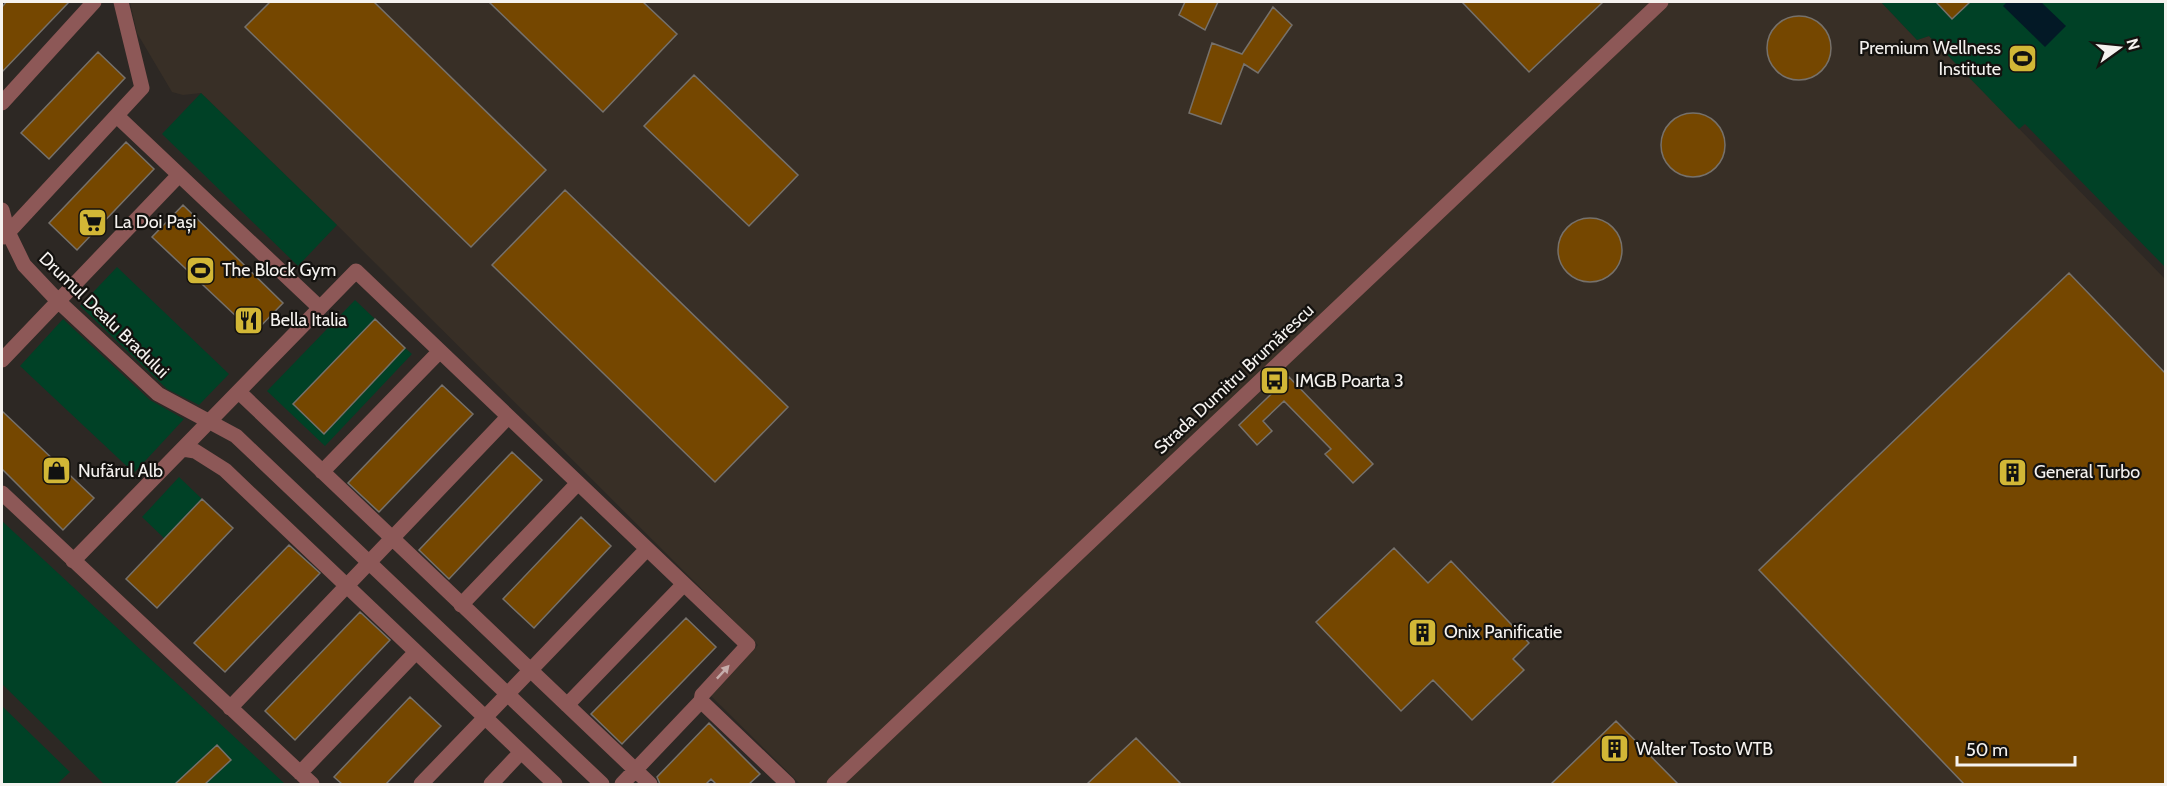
<svg xmlns="http://www.w3.org/2000/svg" width="2167" height="786" viewBox="0 0 2167 786" font-family="Cabin,sans-serif">
  <style>
    .built { fill: #382f26 }
    .green { fill: #004126 }
    .water { fill: #031926 }
    .building { fill: #754700; stroke: #76716b; stroke-width: 1.5 }
    .lines { fill: none; stroke-linecap: round; stroke-linejoin: round }
    .minor { stroke: #8d5857; stroke-width: 15 }
    .oneway { fill: #c6adab }
    .labels { text-anchor: middle; dominant-baseline: central; stroke-width: 4.5; stroke-linejoin: round; paint-order: stroke }
    .poi-label { font-size: 18px; fill: #f5f2ef; stroke: #14120f; text-anchor: start }
    .street-label { font-size: 18px; fill: #f5f2ef; stroke: #14120f }
  </style>
  <rect width="100%" height="100%" fill="#2d2824"/>
  <path class="built" d="M130,2H1881L1917,40L1929,36L2165,279V784H800L711,696L758,645L337,225L201,93L183,95L172,92L137,33Z"/>
  <path class="green" d="M1881,2H2165V267L2025,124L2019,129L1929,36L1917,40Z
    M201,93L337,225L298,266L162,134Z
    M117,267L229,374L199,405L167,389L80,306Z
    M355,300L375,319L294,405L324,433L405,348L412,354L325,446L267,391Z
    M63,319L150,400L184,419L134,473L20,366Z
    M179,477L202,499L165,539L142,517Z
    M2,521L285,784H104L2,684Z
    M2,706L70,772L57,784H2Z"/>
  <path class="water" d="M2007,2H2041L2066,26L2045,47L2003,6Z"/>
  <path class="building" d="M6,2H69L2,72V7Z
    M270,2H374L546,170L471,247L245,27Z
    M489,2H643L677,34L603,112Z
    M1185,2H1218L1205,30L1179,15Z
    M1462,2H1603L1529,72Z
    M1936,2H1970L1952,19Z
    M1273,7L1292,25L1258,73L1244,64L1221,124L1189,113L1212,43L1242,54Z
    M1767 48a32 32 0 1 1 64 0a32 32 0 1 1-64 0Z
    M98,52L125,78L49,159L21,133Z
    M694,75L798,175L749,226L644,126Z
    M1661 145a32 32 0 1 1 64 0a32 32 0 1 1-64 0Z
    M126,142L154,169L77,250L49,223Z
    M565,190L788,407L715,482L492,265Z
    M183,205L283,303L254,333L152,237Z
    M1558 250a32 32 0 1 1 64 0a32 32 0 1 1-64 0Z
    M2069,273L2166,374V784H1964L1759,570Z
    M375,319L405,348L324,434L293,404Z
    M1289,377L1373,464L1353,483L1325,454L1331,449L1284,401L1263,421L1272,431L1257,445L1239,425Z
    M442,385L473,414L379,512L348,483Z
    M2,411L94,498L63,530L2,469Z
    M512,452L542,480L449,579L419,550Z
    M202,499L233,528L157,608L126,579Z
    M581,517L611,546L534,628L503,599Z
    M289,545L320,573L225,672L194,643Z
    M1394,548L1428,583L1451,561L1529,643L1513,659L1524,670L1472,720L1433,680L1401,711L1316,622Z
    M360,612L390,640L295,740L265,711Z
    M686,618L716,647L622,744L591,714Z
    M410,697L441,726L386,784H342L334,777Z
    M1616,721L1678,784H1551Z
    M709,723L760,774L749,784H716L711,779L706,784H660L657,777Z
    M1136,738L1181,784H1087Z
    M217,745L231,760L205,784H175Z"/>
  <g class="lines">
    <path class="minor" d="M2,103L94,2
      M117,116L320,308
      M2,210L8,232L24,265L58,301L158,394L236,436L602,784
      M4,237L142,88L121,2
      M2,360L179,175
      M239,392L650,784
      M183,449L195,451L225,470L555,784
      M322,472L440,351
      M2,493L312,784
      M73,561L356,271L748,645L702,695L701,701L622,784
      M461,605L578,483
      M701,701L788,784
      M567,705L684,584
      M230,708L508,417
      M300,773L416,652
      M421,784L647,549
      M491,784L521,752
      M834,784L1661,2"/>
  </g>
  <defs><path id="oneway-solid" d="M-6-.8H1V-3.2L6.5 0L1 3.2V.8H-6Z" transform="scale(1.5)"/></defs>
  <use class="oneway" href="#oneway-solid" transform="translate(723 672) rotate(-47)"/>
  <defs>
    <symbol id="stadium-square" viewBox="-11 -11 22 22"><rect x="-9" y="-9" width="18" height="18" rx="4" fill="#d2b736" stroke="#14120f"/><path d="M0-5a6.5 5 0 1 0 0 10a6.5 5 0 1 0 0-10ZM-3.5-1.8h7v3.6h-7Z" fill="#111"/></symbol>
    <symbol id="supermarket-square" viewBox="-11 -11 22 22"><rect x="-9" y="-9" width="18" height="18" rx="4" fill="#d2b736" stroke="#14120f"/><path d="M-6-5.5h2.5l.6 2H6L4.5 2H-2.5L-4.4-4H-6ZM-1.5 3.2a1.3 1.3 0 1 0 .1 0ZM3 3.2a1.3 1.3 0 1 0 .1 0Z" fill="#111"/></symbol>
    <symbol id="restaurant-square" viewBox="-11 -11 22 22"><rect x="-9" y="-9" width="18" height="18" rx="4" fill="#d2b736" stroke="#14120f"/><path d="M-5-6h1v4h1v-4h1v4h1v-4h1v5L-1.5 .5V6h-2V.5L-5-1ZM5-6V6H3V1.5H1.5Q1.5-4 5-6Z" fill="#111"/></symbol>
    <symbol id="bus-square" viewBox="-11 -11 22 22"><rect x="-9" y="-9" width="18" height="18" rx="4" fill="#d2b736" stroke="#14120f"/><path d="M-5-6H5V4H4V6H2V4H-2V6H-4V4H-5ZM-3.5-4V0h7V-4ZM-3.5 1.2v1.5H-2V1.2ZM2 1.2v1.5H3.5V1.2Z" fill="#111"/></symbol>
    <symbol id="shop-square" viewBox="-11 -11 22 22"><rect x="-9" y="-9" width="18" height="18" rx="4" fill="#d2b736" stroke="#14120f"/><path d="M-5-2.5h2.3a2.7 3.5 0 0 1 5.4 0H5L5.5 6h-11ZM-1.5-2.5h3a1.5 2.3 0 0 0-3 0Z" fill="#111"/></symbol>
    <symbol id="building-square" viewBox="-11 -11 22 22"><rect x="-9" y="-9" width="18" height="18" rx="4" fill="#d2b736" stroke="#14120f"/><path d="M-4-6H4V6H1V3H-1V6H-4ZM-2.5-4.3h1.7v1.8h-1.7ZM.8-4.3h1.7v1.8H.8ZM-2.5-1h1.7V.8h-1.7ZM.8-1h1.7V.8H.8Z" fill="#111"/></symbol>
  </defs>
  <g fill-rule="evenodd">
    <use href="#stadium-square" x="2006" y="42" width="33" height="33"/>
    <use href="#supermarket-square" x="76" y="206" width="33" height="33"/>
    <use href="#stadium-square" x="184" y="254" width="33" height="33"/>
    <use href="#restaurant-square" x="232" y="304" width="33" height="33"/>
    <use href="#bus-square" x="1258" y="364" width="33" height="33"/>
    <use href="#shop-square" x="40" y="454" width="33" height="33"/>
    <use href="#building-square" x="1996" y="456" width="33" height="33"/>
    <use href="#building-square" x="1406" y="616" width="33" height="33"/>
    <use href="#building-square" x="1598" y="732" width="33" height="33"/>
  </g>
  <g class="labels">
    <g class="poi-label">
      <text x="2001" y="48" text-anchor="end">Premium Wellness<tspan x="2001" dy="21">Institute</tspan></text>
      <text x="114" y="222">La Doi Pași</text>
      <text x="222" y="270">The Block Gym</text>
      <text x="270" y="320">Bella Italia</text>
      <text x="1295" y="381">IMGB Poarta 3</text>
      <text x="78" y="471">Nufărul Alb</text>
      <text x="2034" y="472">General Turbo</text>
      <text x="1444" y="632">Onix Panificatie</text>
      <text x="1636" y="749">Walter Tosto WTB</text>
    </g>
    <g class="street-label">
      <text transform="translate(104 315) rotate(44)">Drumul Dealu Bradului</text>
      <text transform="translate(1234 379) rotate(-43)">Strada Dumitru Brumărescu</text>
    </g>
  </g>
  <rect width="2167" height="786" fill="none" stroke="#f5f2ef" stroke-width="6"/>
  <g transform="translate(2119 48) rotate(75)" stroke="#14120f" stroke-width="4.5" paint-order="stroke">
  <path d="M0-4.5L10 22L0 15L-10 22Z" fill="#f5f2ef"/>
  <text y="-9" font-size="16" font-weight="bold" text-anchor="middle" fill="#f5f2ef">N</text>
  </g>
  <path d="M1957 756v9h118v-9" fill="none" stroke="#f5f2ef" stroke-width="3"/>
  <text x="1966" y="756" font-size="18" fill="#f5f2ef" stroke="#14120f" stroke-width="4.5" paint-order="stroke">50 m</text>
</svg>
